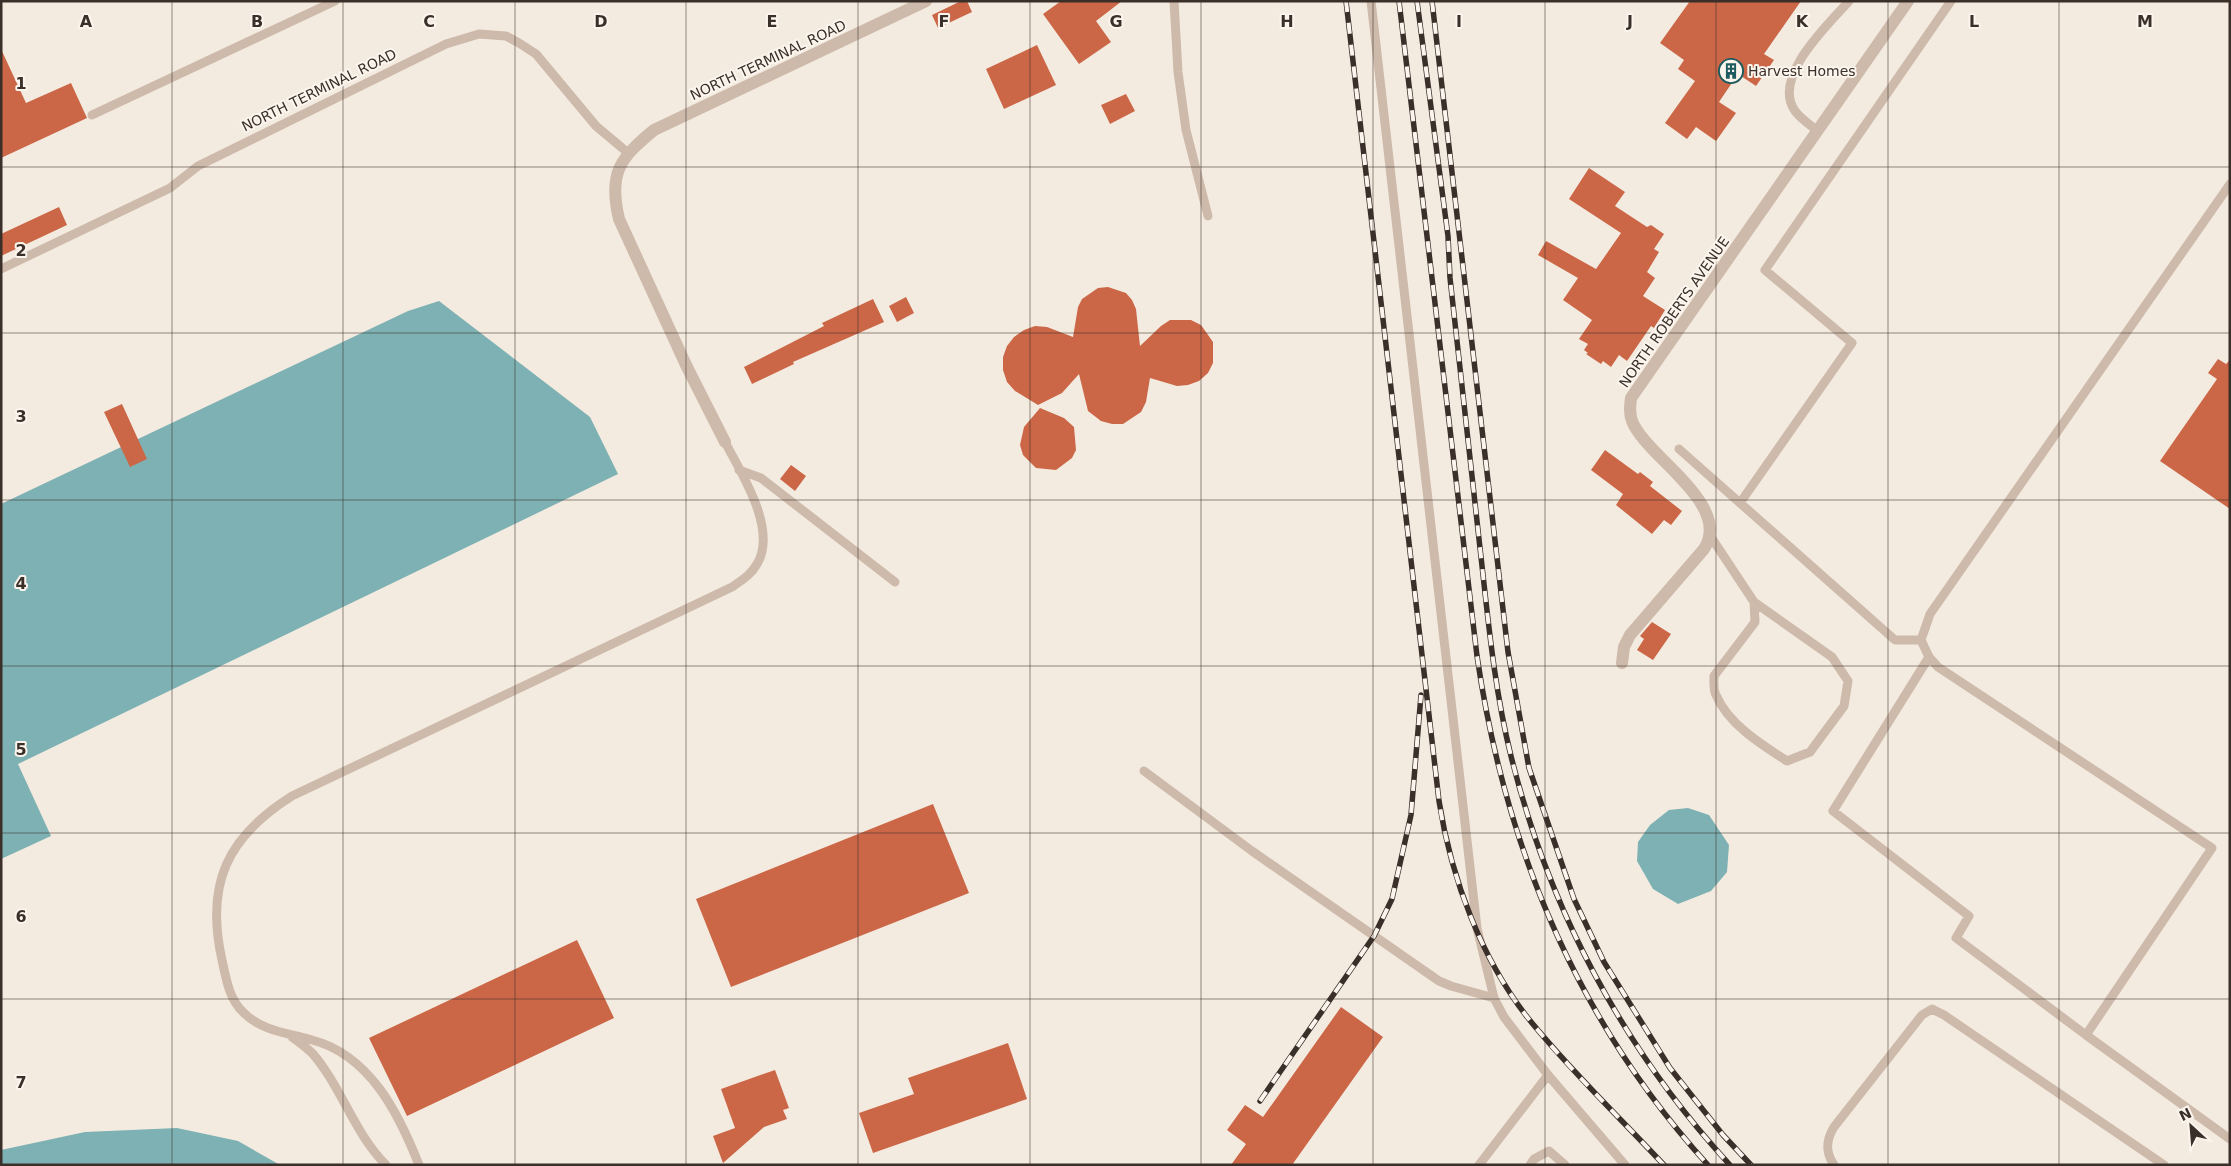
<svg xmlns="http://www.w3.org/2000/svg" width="2231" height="1166" viewBox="0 0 2231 1166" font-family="'DejaVu Sans',sans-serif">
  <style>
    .water { fill: #7db1b3 }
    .building { fill: #cb6747 }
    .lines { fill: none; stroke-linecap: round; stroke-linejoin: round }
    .service { stroke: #cdbaab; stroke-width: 9 }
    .minor { stroke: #cdbaab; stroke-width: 12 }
    .rail-casing { stroke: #3b2f2a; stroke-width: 5.5 }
    .rail { stroke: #fbf5ed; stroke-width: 4; stroke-dasharray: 11; stroke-linecap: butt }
    .grid { fill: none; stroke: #3b2f2a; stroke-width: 1; stroke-opacity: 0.55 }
    .labels { text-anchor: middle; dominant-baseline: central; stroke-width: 4; stroke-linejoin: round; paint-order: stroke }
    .street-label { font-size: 14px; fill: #3b2f2a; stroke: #fbf5ed }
    .poi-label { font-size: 14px; fill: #3b2f2a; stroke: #fbf5ed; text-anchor: start }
    .grid-label { font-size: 16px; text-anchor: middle; font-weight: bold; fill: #3b2f2a; stroke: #fbf5ed; stroke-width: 4; stroke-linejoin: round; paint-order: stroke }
  </style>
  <rect width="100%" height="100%" fill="#f4ebe0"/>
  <path class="water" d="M439,301L590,417L618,474L18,764L51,836L1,859V504L408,311Z
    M1688,808L1709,815L1729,845L1727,872L1711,891L1678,904L1653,889L1637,861L1638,842L1650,825L1669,810Z
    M177,1128L238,1141L280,1165H1V1150L85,1132Z"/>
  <path class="building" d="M961,1H967L972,12L938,28L932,15Z
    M1061,1H1122L1096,21L1111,42L1079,64L1043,14Z
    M1690,1H1801L1764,54L1774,60L1756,86L1738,74L1719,102L1736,113L1716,141L1696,127L1687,139L1665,123L1695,81L1678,69L1684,60L1660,43Z
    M1037,45L1056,85L1004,109L986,69Z
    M1,49L26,103L71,83L87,118L1,158Z
    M1126,94L1135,111L1110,124L1101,105Z
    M1589,168L1625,192L1615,206L1647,227L1651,225L1664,234L1654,249L1659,252L1647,272L1655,278L1643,296L1665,310L1654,328L1651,326L1627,361L1619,355L1611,367L1603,361L1601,364L1586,354L1588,353L1584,350L1588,344L1579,339L1592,320L1563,300L1578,278L1538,255L1546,241L1596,269L1621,233L1569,199Z
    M59,207L67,225L1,256V234Z
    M1108,287L1126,293L1132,300L1136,309L1140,346L1161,326L1170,320H1191L1201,325L1213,342V363L1208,373L1199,381L1188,385L1177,386L1150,378L1146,402L1141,412L1123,424H1112L1101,421L1088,411L1079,374L1062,393L1038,405L1015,391L1007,382L1003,370V357L1007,346L1014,337L1024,330L1035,326L1047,327L1073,337L1078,307L1082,299L1098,288Z
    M906,297L914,313L897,322L889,306Z
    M873,299L884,322L793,362L794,364L752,384L744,367L824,326L822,323Z
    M2218,359L2226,364L2230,360V509L2160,461L2217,379L2208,373Z
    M122,404L147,459L130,467L104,412Z
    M1040,408L1064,418L1074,427L1076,450L1072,458L1056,470L1036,468L1023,455L1020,445L1024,427Z
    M1605,450L1638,474L1640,472L1653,482L1650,486L1682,511L1671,525L1664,520L1652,534L1616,505L1623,494L1591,470Z
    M791,465L806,476L795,491L780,479Z
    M1652,622L1671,634L1653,660L1637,650L1644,639L1640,636Z
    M933,804L969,893L731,987L696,899Z
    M577,940L614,1018L407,1116L369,1038Z
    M1341,1007L1383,1037L1292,1165H1231L1246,1144L1227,1130L1245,1105L1263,1117Z
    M1008,1043L1027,1099L873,1153L859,1113L914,1094L908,1078Z
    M775,1070L789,1108L783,1110L787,1119L764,1127L723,1163L713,1136L735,1128L721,1089Z"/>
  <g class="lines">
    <path class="service" d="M1174,1L1178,72L1186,130L1208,216
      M1371,1L1477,928L1494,998L1504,1017L1548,1075L1625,1165
      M92,115L335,1
      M1818,131C1810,125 1801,119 1795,111C1771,77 1829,24 1849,1
      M1,269L170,188L198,166L446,44L479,34L506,36L519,43L536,54L596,126L627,152
      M1679,449L1895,640H1921L1929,657L1938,667L2212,848L2086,1035L2230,1139
      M739,470L761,478L895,582
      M1740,503L1852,343L1765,270L1951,1
      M1711,537L1754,602L1755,622L1714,676C1714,682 1713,690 1716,695C1728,724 1762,745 1787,761L1810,752L1844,706L1848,681L1832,657L1754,602
      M1921,640L1930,614L2230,184
      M1929,657L1833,811L1969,916L1956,938L2086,1035
      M1144,771L1252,851L1439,981L1451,986L1494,998
      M292,1037C299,1042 307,1048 313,1054C342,1088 354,1133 386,1165
      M419,1165C399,1114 370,1055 312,1040C288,1033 261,1031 243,1012C229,999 226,978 222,960C205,884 227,837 292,796L732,587C742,580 751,575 757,564C778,529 741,473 725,442
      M1479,1165L1548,1075
      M1530,1165L1534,1159L1549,1151L1565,1165
      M1834,1165C1825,1152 1826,1140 1834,1127L1922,1015L1932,1009L1944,1015L2164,1165"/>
    <path class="minor" d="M725,442L686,365L619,219C608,173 620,158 654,130L926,1
      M1622,663L1624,647L1630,635L1704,549C1733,504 1646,457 1632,421C1629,413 1630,406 1631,398L1908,1"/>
    <defs>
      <path id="rail" d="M1346,1L1439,801C1451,878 1482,962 1532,1023C1573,1073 1620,1118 1664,1165
        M1399,1L1477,656C1505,847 1577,1021 1708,1165
        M1417,1L1448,236L1450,278C1460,368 1470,458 1480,548C1488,618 1494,688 1511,756C1549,909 1623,1049 1730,1165
        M1432,1L1508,652L1529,768L1574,899L1604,962L1670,1068L1723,1135L1751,1165
        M1260,1101L1374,936L1392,899L1411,815L1421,695"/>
    </defs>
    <use href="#rail" class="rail-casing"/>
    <use href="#rail" class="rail"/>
  </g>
  <path class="grid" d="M172,1V1165M343,1V1165M515,1V1165M686,1V1165M858,1V1165M1030,1V1165M1201,1V1165M1373,1V1165M1545,1V1165M1716,1V1165M1888,1V1165M2059,1V1165M1,167H2230M1,333H2230M1,500H2230M1,666H2230M1,833H2230M1,999H2230"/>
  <defs>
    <symbol id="building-ring" viewBox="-11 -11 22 22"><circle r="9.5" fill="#fbf5ed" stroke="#1d5b5f" stroke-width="1.5"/><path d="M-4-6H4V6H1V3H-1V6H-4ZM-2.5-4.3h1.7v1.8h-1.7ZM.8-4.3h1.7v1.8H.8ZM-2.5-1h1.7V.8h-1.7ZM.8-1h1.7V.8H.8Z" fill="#1d5b5f"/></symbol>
  </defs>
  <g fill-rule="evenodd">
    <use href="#building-ring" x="1717" y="57" width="28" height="28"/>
  </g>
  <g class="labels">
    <g class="street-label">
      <text transform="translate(768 60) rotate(-25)">NORTH TERMINAL ROAD</text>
      <text transform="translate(319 90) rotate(-26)">NORTH TERMINAL ROAD</text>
      <text transform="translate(1674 312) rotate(-55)">NORTH ROBERTS AVENUE</text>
    </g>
    <g class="poi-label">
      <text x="1748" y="71">Harvest Homes</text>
    </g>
  </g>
  <g class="grid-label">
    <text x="86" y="27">A</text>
    <text x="257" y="27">B</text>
    <text x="429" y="27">C</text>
    <text x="601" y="27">D</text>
    <text x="772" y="27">E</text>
    <text x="944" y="27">F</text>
    <text x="1116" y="27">G</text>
    <text x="1287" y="27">H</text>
    <text x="1459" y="27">I</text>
    <text x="1630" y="27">J</text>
    <text x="1802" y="27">K</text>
    <text x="1974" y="27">L</text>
    <text x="2145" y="27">M</text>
    <text x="21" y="89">1</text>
    <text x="21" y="256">2</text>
    <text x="21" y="422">3</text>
    <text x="21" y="589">4</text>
    <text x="21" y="755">5</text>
    <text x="21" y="922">6</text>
    <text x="21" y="1088">7</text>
  </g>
  <rect width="2231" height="1166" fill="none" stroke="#3b2f2a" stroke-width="5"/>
  <g transform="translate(2191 1126) rotate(334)" stroke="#fbf5ed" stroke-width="4" paint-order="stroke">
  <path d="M0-4L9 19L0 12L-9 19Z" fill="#3b2f2a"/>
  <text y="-8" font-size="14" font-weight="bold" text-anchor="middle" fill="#3b2f2a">N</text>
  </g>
</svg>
